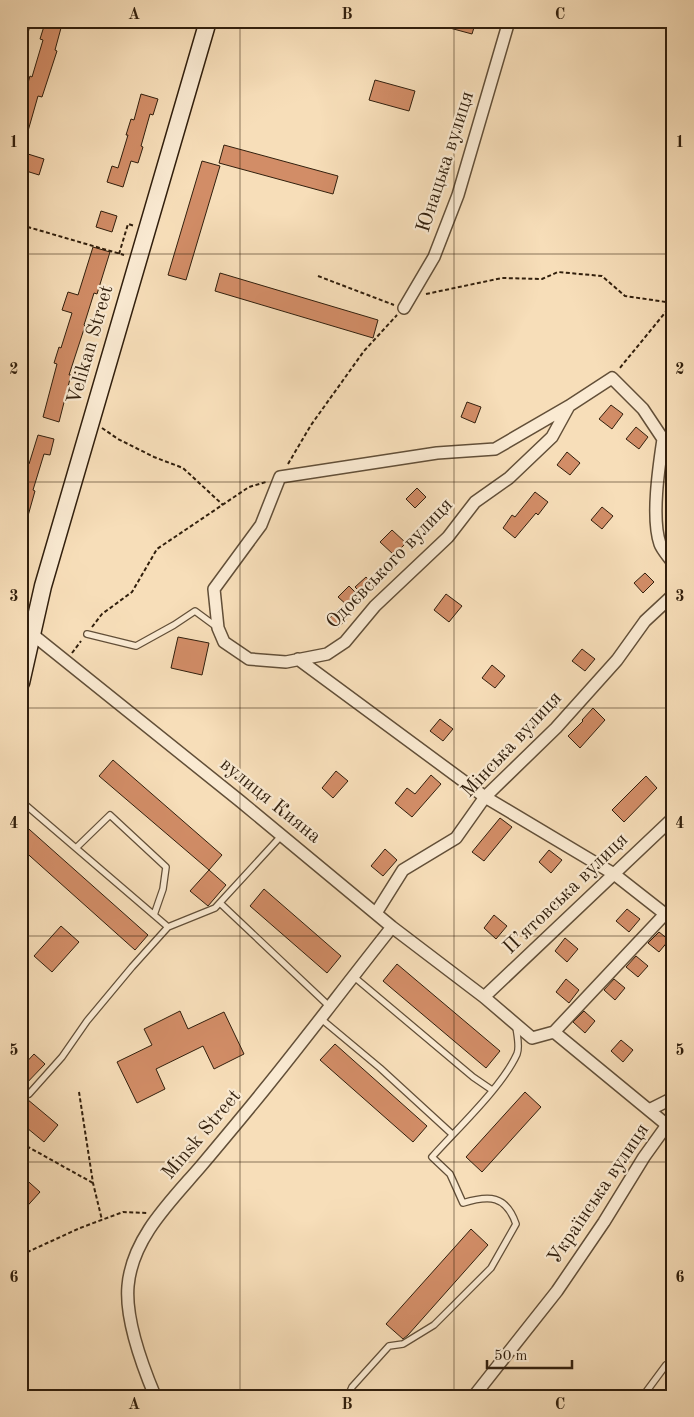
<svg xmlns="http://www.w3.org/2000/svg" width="694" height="1417" viewBox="0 0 694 1417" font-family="'Old Standard TT',serif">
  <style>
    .building { fill: #d28d67; stroke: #311f0d }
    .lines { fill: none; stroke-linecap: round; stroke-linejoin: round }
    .lane-casing { stroke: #624f38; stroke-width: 8 }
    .street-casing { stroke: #624f38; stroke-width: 14 }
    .secondary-casing { stroke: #311f0d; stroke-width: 19 }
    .path { stroke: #311f0d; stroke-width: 2; stroke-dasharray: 4 2.5; stroke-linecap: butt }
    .lane { stroke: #faead2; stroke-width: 5.5 }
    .street { stroke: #faead2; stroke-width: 11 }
    .secondary { stroke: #faead2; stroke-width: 16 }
    .grid { fill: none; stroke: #311f0d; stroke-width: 1; stroke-opacity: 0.55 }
    .labels { text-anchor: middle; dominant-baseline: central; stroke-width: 4.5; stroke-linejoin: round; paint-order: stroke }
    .street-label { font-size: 20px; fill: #311f0d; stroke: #faead2 }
    .neatline { fill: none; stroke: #311f0d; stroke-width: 2 }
    .grid-label { font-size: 16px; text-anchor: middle; font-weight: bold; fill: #311f0d }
  </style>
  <rect width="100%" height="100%" fill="#f7deb9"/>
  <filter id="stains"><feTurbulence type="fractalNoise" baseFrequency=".004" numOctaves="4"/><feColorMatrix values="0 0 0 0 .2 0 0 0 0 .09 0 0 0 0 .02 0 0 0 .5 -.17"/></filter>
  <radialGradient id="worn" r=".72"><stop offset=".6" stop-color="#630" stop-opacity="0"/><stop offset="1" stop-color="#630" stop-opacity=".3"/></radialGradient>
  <path class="building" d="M435,21H476L472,34L435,24Z
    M45,23L61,28L55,50L57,51L42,97L38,96L24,145H21V99L23,100L30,76L32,77L43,40L40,39Z
    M375,80L415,91L409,111L369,100Z
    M141,94L158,99L153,115L150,114L141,146L143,147L138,163L131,161L123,187L107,182L112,166L118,168L128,135H126L131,119L134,120Z
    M224,145L338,176L333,194L219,163Z
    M28,154L44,159L39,175L23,170Z
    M202,161L220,166L186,280L168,275Z
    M101,211L117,216L112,232L96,227Z
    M93,247L110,252L97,294L94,293L84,325L85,326L69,375H71L59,422L43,417L57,364L54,363L59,347L61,348L72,313L62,310L68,292L78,295Z
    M220,273L378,320L373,338L215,291Z
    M467,402L481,407L475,423L461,417Z
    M611,405L623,414L612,429L599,419Z
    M636,427L648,437L639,449L626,439Z
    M38,435L54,439L50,455L44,454L33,490L35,491L24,530H21V469L23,462L29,464Z
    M567,452L580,463L570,475L557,465Z
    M417,488L426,497L415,508L406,499Z
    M535,492L548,502L538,515L536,513L515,538L503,528L512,515L515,517Z
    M602,507L613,516L602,529L591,520Z
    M392,530L406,543L394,555L380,542Z
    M645,573L654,582L643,593L634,583Z
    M366,577L375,586L364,596L355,587Z
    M349,586L358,595L348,606L338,597Z
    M446,594L462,606L449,622L434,610Z
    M339,608L348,617L338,628L329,619Z
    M178,637L209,643L202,675L171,668Z
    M582,649L595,659L585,671L572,661Z
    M492,665L505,676L495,688L482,678Z
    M593,708L605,720L580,748L568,736L583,721L582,720Z
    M440,719L453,729L443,741L430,731Z
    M113,760L222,855L209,870L99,776Z
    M336,771L348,781L333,798L322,788Z
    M431,775L441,784L412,817L395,803L407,788L415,794Z
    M646,776L657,788L624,822L612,810Z
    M500,818L512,827L484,861L472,852Z
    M21,822L148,935L135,950L21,848Z
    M385,849L397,860L383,876L371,866Z
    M549,850L562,860L551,873L539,862Z
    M209,870L226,885L208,906L190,891Z
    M264,889L341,956L327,973L250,906Z
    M627,909L640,919L629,932L616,921Z
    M494,915L507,926L496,939L484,928Z
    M61,926L79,942L52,972L34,956Z
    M659,932L669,940L659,952L648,943Z
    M565,938L578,949L567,962L555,951Z
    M636,956L648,966L638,977L626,967Z
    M397,964L500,1051L486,1068L383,981Z
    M566,979L579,990L569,1003L556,992Z
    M614,979L625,988L615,1000L604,990Z
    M180,1011L188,1029L224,1012L244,1054L214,1069L203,1046L156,1069L165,1089L137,1103L117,1062L152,1045L144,1029Z
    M584,1011L595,1021L585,1033L573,1022Z
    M621,1040L633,1050L623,1062L611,1051Z
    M335,1044L427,1126L413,1142L320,1060Z
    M34,1054L45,1064L21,1089V1068Z
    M525,1092L541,1107L482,1172L466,1157Z
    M21,1094L58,1125L44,1142L21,1123Z
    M21,1175L40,1192L21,1213Z
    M471,1229L488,1245L408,1335L403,1339L386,1324Z"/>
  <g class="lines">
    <defs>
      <path id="lane" d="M87,634L136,646L174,625L195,611L218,628
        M21,801L168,927
        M76,848L110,815L166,867L163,889L154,915
        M220,903L329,1006
        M353,976L473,1077L492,1090
        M320,1018L380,1068L452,1134
        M29,1094L62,1057L87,1021L132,967L168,927L215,908L282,835
        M348,1396L352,1387L389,1346L403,1344L434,1325L491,1268L516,1224C506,1195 489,1195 463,1203L450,1174L432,1157C457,1129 502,1087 517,1054C520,1047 517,1035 516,1027
        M643,1396L666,1365"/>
      <path id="street" d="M21,33L25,21
        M404,308L434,257L458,195L509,21
        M569,406L495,449L437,453L280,477L261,525L214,589L218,628L224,642L249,659L286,662L327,654L345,642L375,606L448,537L475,502L509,478L552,437L569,406L612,378L643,409L663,439C659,466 651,518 660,544C662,550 669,557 673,563
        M32,634L240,801L392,927L484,997L532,1038L554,1032L667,1125L644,1157L604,1222L557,1291L474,1396
        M298,659L485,797L614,874L665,914L673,918
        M376,913L403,870L456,838L485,797L556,728L617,660L645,621L673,595
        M484,997L673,818
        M554,1032L665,914
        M649,1110L673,1098
        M155,1396C142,1365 125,1320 128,1286C132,1238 171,1201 201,1166C222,1141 243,1116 264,1090C307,1037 349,981 392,927"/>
      <path id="secondary" d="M21,683L43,586L208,21"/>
    </defs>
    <use href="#lane" class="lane-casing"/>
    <use href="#street" class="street-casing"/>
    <use href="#secondary" class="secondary-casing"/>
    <path class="path" d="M21,225L124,255
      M119,254L128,224L135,226
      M318,276L394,305
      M426,294L502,278L542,279L558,272L602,276L625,296L673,303L619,369
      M102,428L118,439L154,457L183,468L223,505
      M288,464L311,425L364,351L397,315
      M92,627L102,614L132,592L157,549L249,487L266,482
      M72,653L81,641
      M79,1092L93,1183L102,1220
      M21,1143L93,1183
      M21,1255L80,1228L123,1212L148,1213"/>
    <use href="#lane" class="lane"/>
    <use href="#street" class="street"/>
    <use href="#secondary" class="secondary"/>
  </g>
  <path class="grid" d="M240,21V1396M454,21V1396M21,254H673M21,482H673M21,708H673M21,936H673M21,1162H673"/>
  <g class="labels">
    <g class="street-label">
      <text transform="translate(446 162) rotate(-72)">Юнацька вулиця</text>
      <text transform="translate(91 345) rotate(-74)">Velikan Street</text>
      <text transform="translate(390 564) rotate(-46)">Одоєвського вулиця</text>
      <text transform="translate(512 745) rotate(-47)">Мінська вулиця</text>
      <text transform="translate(270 801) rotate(39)">вулиця Кияна</text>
      <text transform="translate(566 894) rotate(-44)">П’ятовська вулиця</text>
      <text transform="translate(202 1135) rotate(-50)">Minsk Street</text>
      <text transform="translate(599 1194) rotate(-56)">Українська вулиця</text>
    </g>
  </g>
  <rect width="694" height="1417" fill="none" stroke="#f7deb9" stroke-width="55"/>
  <path d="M487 1360v8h85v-8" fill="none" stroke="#311f0d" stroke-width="2.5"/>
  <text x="494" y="1360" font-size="15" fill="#311f0d" stroke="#faead2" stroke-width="4" paint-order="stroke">50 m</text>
  <rect x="28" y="28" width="638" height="1362" class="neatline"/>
  <g class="grid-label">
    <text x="134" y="19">A</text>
    <text x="347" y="19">B</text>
    <text x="560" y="19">C</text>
    <text x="14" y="147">1</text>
    <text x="680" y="147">1</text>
    <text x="14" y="374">2</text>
    <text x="680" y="374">2</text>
    <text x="14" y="601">3</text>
    <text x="680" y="601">3</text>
    <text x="14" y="828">4</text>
    <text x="680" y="828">4</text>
    <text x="14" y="1055">5</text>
    <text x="680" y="1055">5</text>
    <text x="14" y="1282">6</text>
    <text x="680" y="1282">6</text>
    <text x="134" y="1409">A</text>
    <text x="347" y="1409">B</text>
    <text x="560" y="1409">C</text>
  </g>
  <rect width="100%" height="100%" filter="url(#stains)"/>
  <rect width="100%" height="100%" fill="url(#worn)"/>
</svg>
